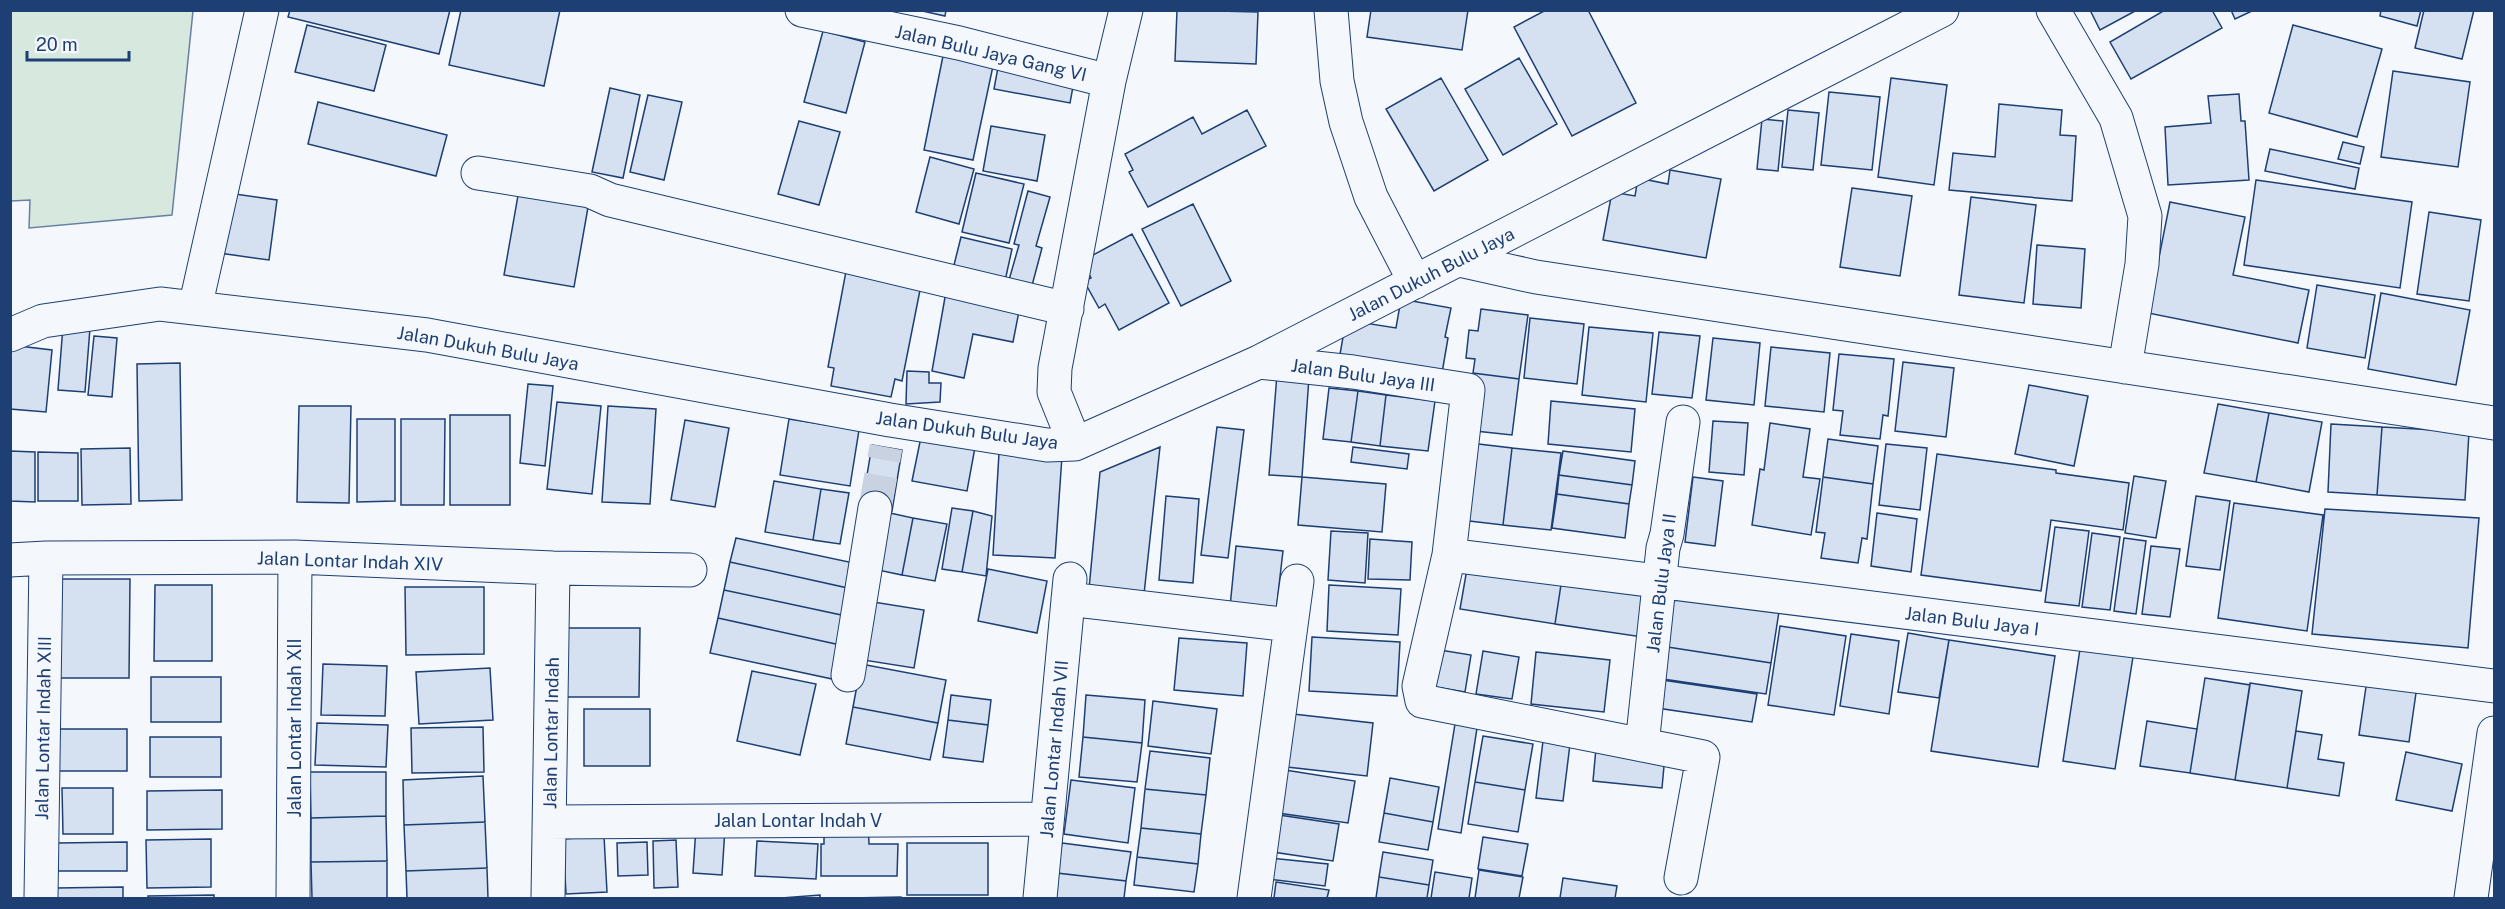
<svg xmlns="http://www.w3.org/2000/svg" width="2505" height="909" viewBox="0 0 2505 909" font-family="'Public Sans',sans-serif">
  <style>
    .green { fill: #d7e8df; stroke: #687fa3; stroke-width: 1.5 }
    .building { fill: #d5e0f0; stroke: #1d3f73; stroke-width: 1.5 }
    .lines { fill: none; stroke-linecap: round; stroke-linejoin: round }
    .minor-tunnel { stroke: #c9d2e0; stroke-width: 33; stroke-dasharray: 33 16; stroke-linecap: butt }
    .minor-casing { stroke: #1d3f73; stroke-width: 35 }
    .minor { stroke: #f4f7fb; stroke-width: 33 }
    .labels { text-anchor: middle; dominant-baseline: central; stroke-width: 4.5; stroke-linejoin: round; paint-order: stroke }
    .street-label { font-size: 18px; fill: #1d3f73; stroke: #f4f7fb }
  </style>
  <rect width="100%" height="100%" fill="#f4f7fb"/>
  <path class="green" d="M10,11H193L172,215L29,228L30,200L11,201Z"/>
  <path class="building" d="M290,10H450L439,54L288,17Z
    M461,10H560L544,86L449,65Z
    M918,10H946L945,16Z
    M1177,10L1258,12L1256,64L1175,61Z
    M1371,10H1468L1462,50L1367,37Z
    M1546,10H1588L1636,103L1572,136L1514,27Z
    M2090,10H2137L2100,30Z
    M2165,10H2212L2222,28L2131,79L2110,42Z
    M2231,10H2254L2235,19Z
    M2381,10H2421L2417,26L2380,16Z
    M2424,10H2474L2462,59L2415,48Z
    M307,25L386,45L374,91L295,72Z
    M2293,25L2382,49L2357,137L2269,113Z
    M823,31L865,42L846,113L804,102Z
    M943,56L993,66L973,160L924,150Z
    M1519,58L1557,124L1503,155L1465,89Z
    M999,62L1075,76L1070,103L994,89Z
    M2393,71L2470,82L2458,167L2381,157Z
    M1441,78L1488,160L1434,191L1386,109Z
    M1891,78L1947,85L1934,185L1878,177Z
    M610,88L640,95L623,178L592,172Z
    M1829,92L1880,97L1872,170L1821,165Z
    M2239,94L2241,121H2245L2249,180L2168,185L2165,127L2211,123L2208,96Z
    M648,95L682,102L664,180L630,172Z
    M318,102L447,135L436,176L308,144Z
    M1999,104L2062,110L2060,135L2076,136L2072,201L1949,190L1953,153L1995,157Z
    M1247,110L1266,146L1148,207L1129,172L1133,170L1125,154L1193,117L1202,134Z
    M1788,110L1819,113L1813,170L1782,167Z
    M1762,119L1783,121L1778,171L1757,169Z
    M799,121L840,132L819,205L778,194Z
    M991,126L1045,135L1037,181L983,171Z
    M2343,142L2364,147L2360,164L2338,159Z
    M2270,149L2359,168L2355,189L2265,171Z
    M930,157L974,169L959,224L916,212Z
    M1670,170L1721,179L1706,258L1603,240L1612,192L1635,196L1638,178L1668,184Z
    M976,173L1024,184L1009,243L962,232Z
    M2256,180L2412,202L2400,288L2244,265Z
    M520,184L590,196L574,287L504,275Z
    M1852,188L1912,196L1900,276L1840,267Z
    M1028,191L1050,197L1036,246L1042,248L1030,293L1007,287L1019,245L1014,244Z
    M228,193L277,200L269,260L219,253Z
    M1971,197L2036,205L2024,303L1959,295Z
    M2170,202L2245,217L2233,275L2309,290L2298,343L2148,313Z
    M1193,204L1231,281L1181,306L1142,229Z
    M2429,212L2481,220L2469,301L2417,294Z
    M1132,234L1169,303L1119,330L1105,304L1099,308L1084,281L1091,278L1082,261Z
    M961,237L1012,249L1005,281L953,269Z
    M2037,245L2085,249L2081,308L2033,304Z
    M847,266L922,280L902,381L895,379L891,397L831,386L834,368L828,367Z
    M2317,285L2375,295L2365,358L2307,348Z
    M947,286L1021,301L1013,342L973,334L964,378L932,371Z
    M2381,293L2470,310L2456,385L2368,369Z
    M1401,299L1451,308L1445,337L1448,338L1441,379L1339,360L1346,320L1396,328Z
    M1481,309L1528,315L1519,379L1473,373L1475,359L1466,358L1469,330L1478,331Z
    M1530,318L1584,324L1577,384L1524,378Z
    M63,326L90,328L85,392L58,390Z
    M1589,327L1653,333L1646,402L1582,395Z
    M1659,332L1700,336L1692,398L1652,394Z
    M94,336L117,338L112,397L88,395Z
    M1713,338L1760,343L1754,405L1706,400Z
    M10,345L52,350L46,412L10,409Z
    M1771,347L1830,353L1824,412L1765,406Z
    M1839,354L1894,359L1888,416L1883,415L1880,439L1840,435L1843,411L1833,410Z
    M1903,362L1954,368L1946,437L1895,431Z
    M180,363L182,500L139,501L137,364Z
    M907,371L929,372V383H941L940,402L906,404Z
    M1473,373L1519,379L1512,435L1466,430Z
    M1277,374L1309,377L1302,477L1269,475Z
    M528,384L553,386L545,466L520,463Z
    M2029,385L2088,396L2074,466L2015,454Z
    M1329,388L1358,391L1351,442L1323,439Z
    M1358,391L1386,395L1380,446L1351,442Z
    M1386,395L1435,401L1428,451L1380,446Z
    M1551,401L1635,409L1631,452L1548,444Z
    M557,402L601,406L592,494L547,489Z
    M2218,404L2269,413L2256,482L2204,473Z
    M299,406H351L349,503L297,502Z
    M608,406L656,409L650,504L602,502Z
    M2269,413L2322,422L2309,492L2256,482Z
    M450,415H510V505H450Z
    M357,419H395V501L357,502Z
    M401,419H445L444,505H401Z
    M789,419L859,430L850,486L780,475Z
    M685,420L729,428L715,507L671,500Z
    M1713,421L1748,423L1744,475L1709,472Z
    M1770,423L1810,429L1803,477L1820,479L1811,535L1752,525L1760,469L1764,470Z
    M2331,424L2382,427L2377,495L2328,492Z
    M1217,427L1244,430L1228,558L1201,555Z
    M2382,427L2469,432L2465,500L2377,495Z
    M922,432L976,442L967,491L912,481Z
    M1828,439L1878,446L1873,484L1823,477Z
    M1470,443L1512,448L1503,525L1461,520Z
    M1886,444L1927,448L1920,510L1879,505Z
    M872,445L902,450L892,511L862,505Z
    M1160,447L1144,594L1089,589L1100,472Z
    M1353,447L1409,454L1407,469L1351,462Z
    M130,448L131,504L82,505L81,449Z
    M1512,448L1561,453L1551,530L1503,525Z
    M10,451L35,452V502L10,501Z
    M1563,451L1635,461L1632,485L1559,475Z
    M38,452L78,453V501H38Z
    M999,453L1062,456L1055,558L993,555Z
    M1937,454L2056,470V473L2129,483L2123,530L2051,520L2041,591L1921,575Z
    M1559,475L1632,485L1629,504L1557,494Z
    M2134,476L2166,481L2156,538L2125,533Z
    M1302,477L1386,484L1382,532L1298,525Z
    M1693,477L1723,481L1715,546L1685,542Z
    M1823,477L1873,484L1867,539L1862,538L1858,563L1821,558L1825,533L1816,532Z
    M774,481L821,489L813,540L765,532Z
    M821,489L849,493L840,544L813,540Z
    M1557,494L1629,504L1625,538L1552,528Z
    M1166,496L1199,499L1193,583L1159,580Z
    M2196,496L2230,501L2220,570L2186,566Z
    M2234,503L2323,515L2307,631L2218,618Z
    M952,508L973,511L962,572L942,569Z
    M2325,509L2479,518L2468,648L2312,634Z
    M973,511L992,516L986,576L962,572Z
    M890,513L913,518L902,575L878,570Z
    M1877,513L1917,519L1911,572L1871,566Z
    M913,518L947,524L935,581L902,575Z
    M2055,527L2089,531L2079,606L2045,602Z
    M1331,531L1368,533L1365,583L1328,580Z
    M2092,533L2120,537L2110,610L2082,607Z
    M736,538L863,565L857,590L730,562Z
    M2124,538L2146,541L2136,614L2114,611Z
    M1370,539L1412,542L1410,580L1368,579Z
    M1236,546L1283,551L1276,611L1230,607Z
    M2151,546L2180,549L2170,617L2142,614Z
    M730,562L857,590L851,617L724,590Z
    M1468,563L1562,578L1555,624L1460,609Z
    M988,569L1047,581L1037,633L978,621Z
    M1562,578L1656,592L1649,638L1555,624Z
    M56,579H130L129,678H56Z
    M155,585H212V661H154Z
    M1329,585L1401,589L1398,635L1327,631Z
    M405,587H484V654L406,655Z
    M1671,588L1780,605L1771,663L1661,646Z
    M724,590L851,617L845,646L718,618Z
    M867,601L924,610L914,668L857,659Z
    M718,618L845,646L837,680L710,653Z
    M1780,626L1846,636L1834,715L1768,705Z
    M564,628H640L639,697H564Z
    M1908,633L1949,640L1939,698L1898,692Z
    M1851,634L1899,641L1889,714L1840,706Z
    M1312,637L1400,642L1397,696L1309,691Z
    M1179,638L1247,643L1243,696L1174,690Z
    M1949,640L2055,656L2038,767L1931,751Z
    M1661,646L1771,663L1766,694L1656,678Z
    M2080,649L2133,657L2115,769L2063,761Z
    M1440,650L1471,655L1465,692L1435,687Z
    M1483,651L1519,657L1512,699L1476,694Z
    M1536,652L1610,660L1604,712L1531,704Z
    M323,664L387,666L385,716L321,715Z
    M861,664L946,680L938,723L853,707Z
    M490,668L493,720L419,724L416,672Z
    M752,671L816,684L800,755L737,741Z
    M2368,673L2418,679L2409,742L2359,735Z
    M151,677H221V722H151Z
    M2205,678L2250,685L2235,780L2190,773Z
    M1662,680L1757,694L1752,722L1657,708Z
    M2250,683L2302,691L2287,788L2235,780Z
    M951,695L991,700L988,725L948,720Z
    M1086,695L1145,700L1142,743L1083,737Z
    M1153,701L1217,709L1211,754L1148,746Z
    M853,707L938,723L930,760L846,744Z
    M584,709H650V766H584Z
    M1293,714L1373,723L1367,776L1287,767Z
    M948,720L988,725L983,762L943,757Z
    M2147,721L2197,729L2190,773L2140,766Z
    M317,723L388,725L386,767L315,765Z
    M1455,724L1477,728L1461,833L1438,829Z
    M483,727L484,772L412,773L411,728Z
    M59,729H127V771H59Z
    M2296,731L2322,735L2318,759L2344,763L2339,796L2287,788Z
    M1544,733L1571,736L1563,801L1536,798Z
    M1483,736L1533,744L1525,790L1475,782Z
    M150,737H221V777H150Z
    M1083,737L1142,743L1137,782L1079,777Z
    M1596,748L1665,755L1662,788L1593,781Z
    M1150,751L1210,758L1206,795L1145,789Z
    M2406,752L2462,764L2452,811L2396,800Z
    M1285,770L1355,781L1348,823L1278,813Z
    M310,772H386V816L311,818Z
    M483,776L485,822L404,825L403,780Z
    M1390,778L1439,787L1433,822L1384,813Z
    M1071,780L1135,788L1128,843L1064,834Z
    M1475,782L1525,790L1518,832L1468,824Z
    M62,788H113V834H63Z
    M1145,789L1206,795L1201,834L1141,828Z
    M222,790V829L147,830V791Z
    M1384,813L1433,822L1428,850L1379,842Z
    M1279,815L1339,824L1333,861L1273,852Z
    M386,816L387,861L311,862V818Z
    M485,822L487,868L406,871L404,825Z
    M868,823L869,844H898L897,876H821V844H824V824Z
    M696,827L725,828L722,875L693,873Z
    M1141,828L1201,834L1198,864L1137,857Z
    M604,836L607,892L566,894L563,839Z
    M1483,837L1528,844L1522,876L1478,869Z
    M211,839V887L147,888L146,840Z
    M676,840L678,887L654,888L653,841Z
    M757,841L818,844L816,879L755,876Z
    M127,842V871H58V843Z
    M647,842L648,875L618,876L617,843Z
    M907,843H988V895H907Z
    M1062,843L1131,852L1126,881L1057,873Z
    M1383,852L1433,860L1429,885L1379,877Z
    M1137,857L1198,864L1194,892L1134,885Z
    M1269,858L1328,864L1325,886L1267,879Z
    M387,861V898H312L311,862Z
    M487,868L488,898H407L406,871Z
    M1479,870L1523,877L1519,898H1475Z
    M1435,872L1472,878L1469,898H1431Z
    M1057,873L1126,881L1124,898H1054Z
    M1379,877L1429,885L1427,898H1376Z
    M1563,878L1617,886L1615,898H1560Z
    M1276,882L1329,890L1327,898H1274Z
    M123,887V898H56V888Z
    M214,895V898H148V896Z
    M820,895V898H781Z
    M901,897V898H849Z"/>
  <g class="lines">
    <path class="minor-tunnel" d="M875,508L886,447"/>
    <defs>
      <path id="minor" d="M802,10L959,43L1109,81
        M1331,10L1337,81L1346,122L1371,197L1415,282
        M2053,10L2116,118L2145,216L2142,264L2125,367
        M478,173L590,191L610,200L1067,309
        M1459,260L1536,277L2494,423
        M195,308L262,10
        M10,335L43,321L160,304L427,335L890,420L1047,445L1075,444L1259,362L1942,10
        M1259,362L1353,372L1468,390L1449,555L1419,686L1422,701L1703,757L1681,878
        M1075,444L1054,392L1055,368L1109,81L1126,10
        M1449,555L2494,686
        M10,560L46,558L295,557L553,568L690,570
        M1068,599L1291,625
        M848,675L875,508
        M1642,745L1663,548L1667,534L1683,422
        M550,822L1047,819
        M41,898L46,558
        M293,898L295,557
        M548,898L553,568
        M1040,898L1070,579
        M1254,898L1297,581
        M2471,898L2494,733"/>
    </defs>
    <use href="#minor" class="minor-casing"/>
    <use href="#minor" class="minor"/>
  </g>
  <g class="labels">
    <g class="street-label">
      <text transform="translate(991 53) rotate(13)">Jalan Bulu Jaya Gang VI</text>
      <text transform="translate(1431 274) rotate(-27)">Jalan Dukuh Bulu Jaya</text>
      <text transform="translate(488 348) rotate(10)">Jalan Dukuh Bulu Jaya</text>
      <text transform="translate(1363 375) rotate(8)">Jalan Bulu Jaya III</text>
      <text transform="translate(967 430) rotate(8)">Jalan Dukuh Bulu Jaya</text>
      <text transform="translate(350 561) rotate(2)">Jalan Lontar Indah XIV</text>
      <text transform="translate(1661 583) rotate(-83)">Jalan Bulu Jaya II</text>
      <text transform="translate(1972 621) rotate(7)">Jalan Bulu Jaya I</text>
      <text transform="translate(43 728) rotate(-89)">Jalan Lontar Indah XIII</text>
      <text transform="translate(294 728) rotate(-90)">Jalan Lontar Indah XII</text>
      <text transform="translate(551 733) rotate(-89)">Jalan Lontar Indah</text>
      <text transform="translate(1054 749) rotate(-85)">Jalan Lontar Indah VII</text>
      <text x="798" y="820">Jalan Lontar Indah V</text>
    </g>
  </g>
  <rect width="2505" height="909" fill="none" stroke="#1d3f73" stroke-width="24"/>
  <path d="M27 51v9h102v-9" fill="none" stroke="#1d3f73" stroke-width="3"/>
  <text x="36" y="51" font-size="18" fill="#1d3f73" stroke="#f4f7fb" stroke-width="4.5" paint-order="stroke">20 m</text>
</svg>
